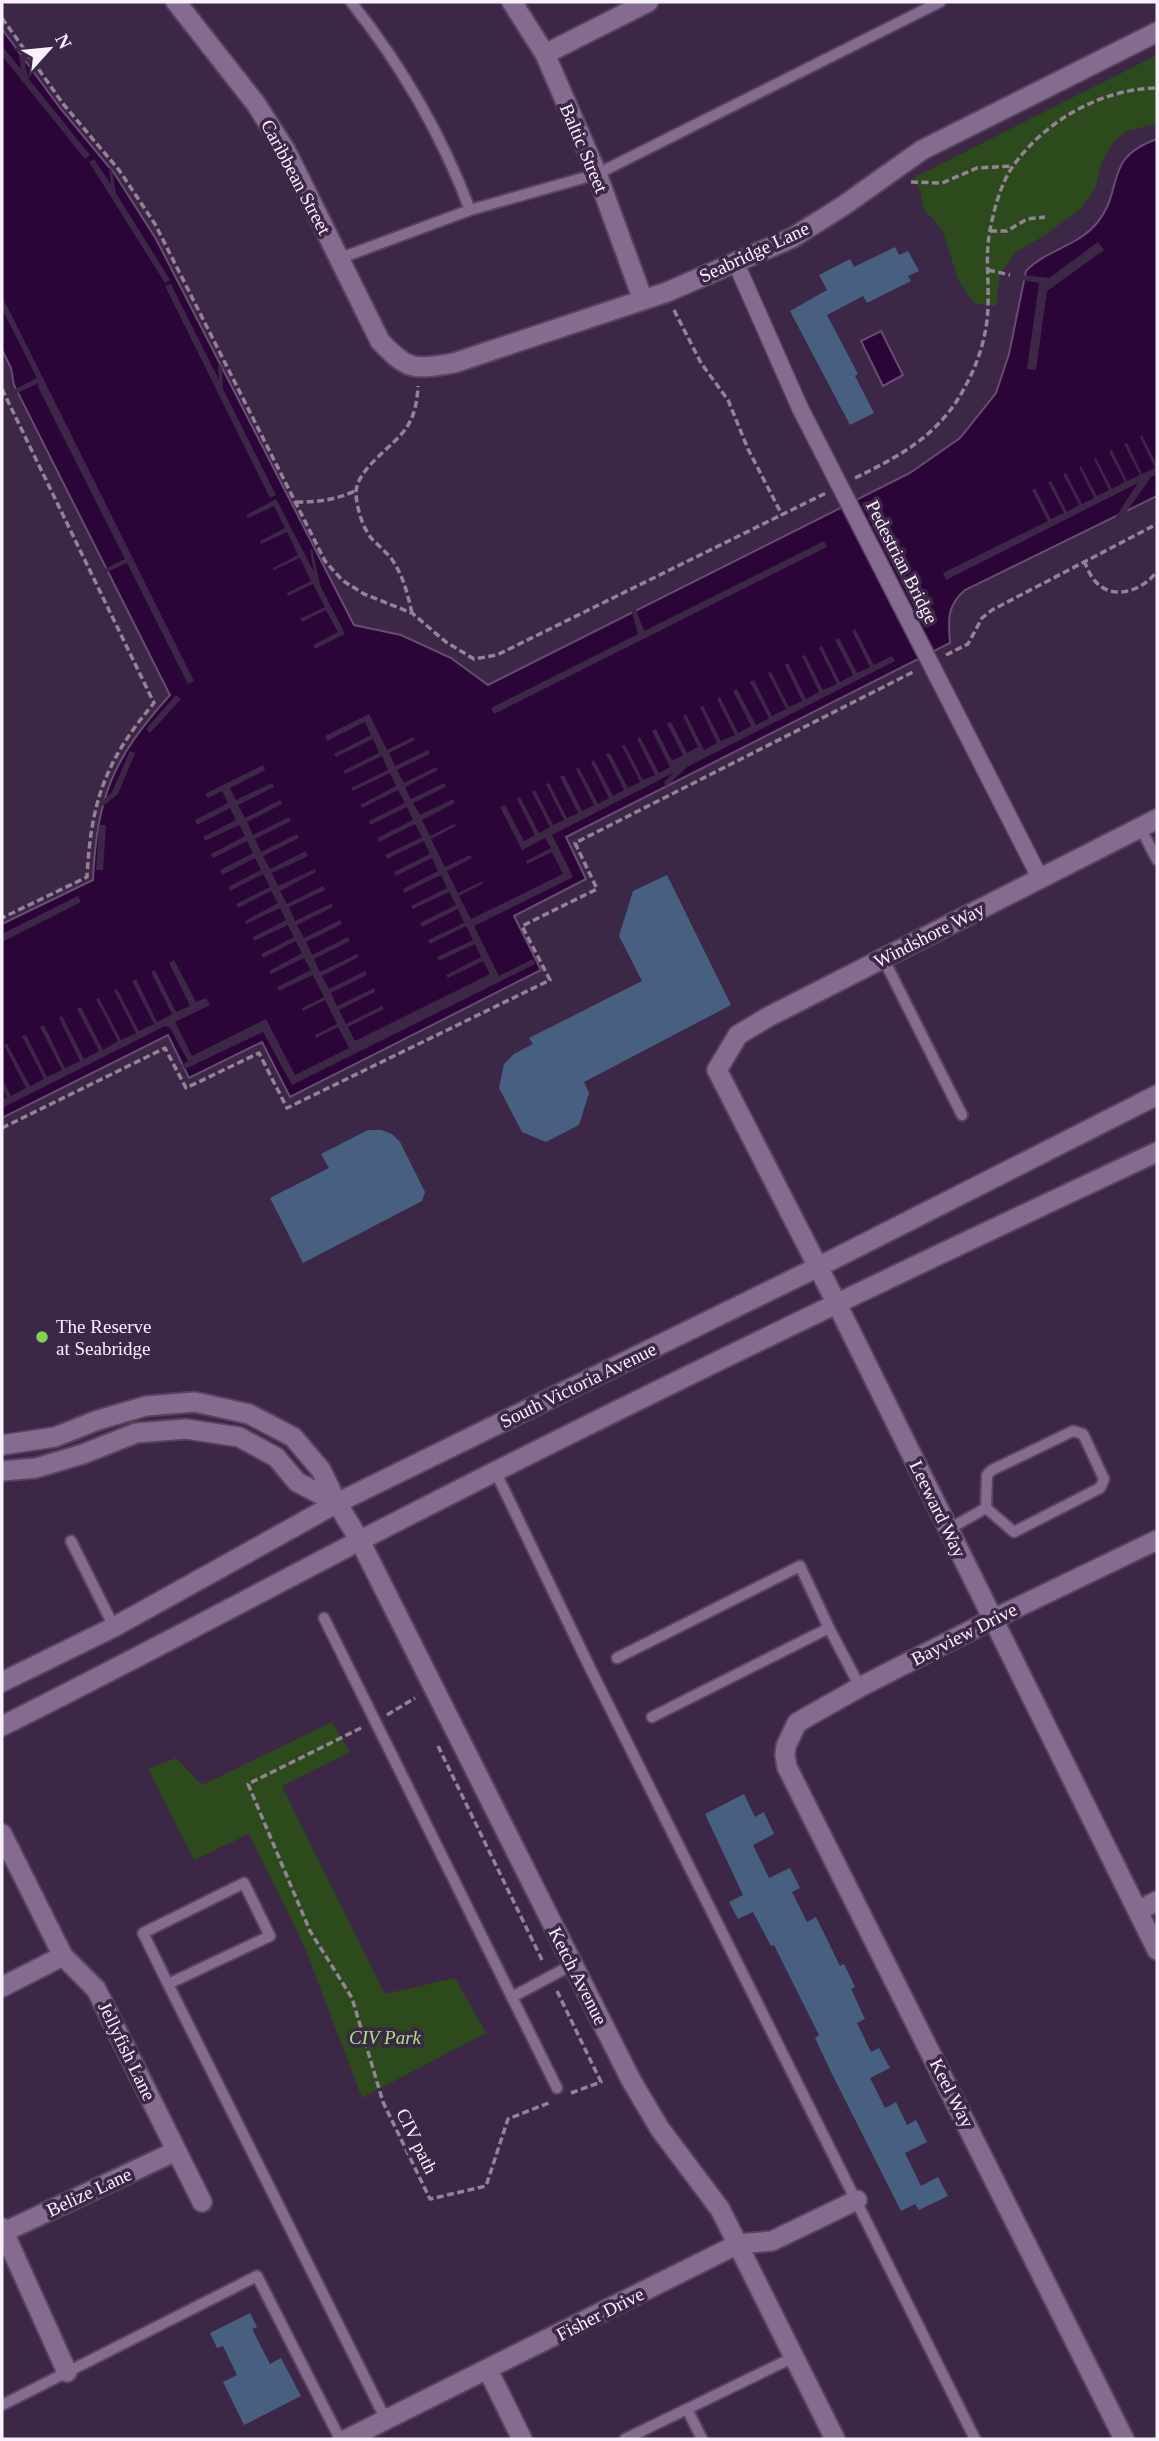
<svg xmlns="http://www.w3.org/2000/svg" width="1159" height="2441" viewBox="0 0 1159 2441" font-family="Georgia,serif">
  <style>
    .green { fill: #2c4a1b }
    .water { fill: #2b0538; stroke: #684c73; stroke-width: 2 }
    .pier { fill: #3d2746 }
    .building { fill: #476081 }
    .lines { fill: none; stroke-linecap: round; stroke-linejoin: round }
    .service-casing { stroke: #57445e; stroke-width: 14 }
    .pedestrian-casing { stroke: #57445e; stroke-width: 19 }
    .minor-casing { stroke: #57445e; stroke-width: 23 }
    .secondary-casing { stroke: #57445e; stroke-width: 23 }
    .path { stroke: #928399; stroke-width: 3.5; stroke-dasharray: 7 3.5; stroke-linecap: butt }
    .service { stroke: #846b8f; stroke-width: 10 }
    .pedestrian { stroke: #846b8f; stroke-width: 16 }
    .minor { stroke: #846b8f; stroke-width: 19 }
    .secondary { stroke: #846b8f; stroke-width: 19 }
    .pedestrian-bridge-casing { stroke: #57445e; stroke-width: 19; stroke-linecap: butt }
    .pedestrian-bridge { stroke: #846b8f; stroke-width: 16 }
    .poi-dot { fill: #81d050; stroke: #3d2746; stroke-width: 2.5 }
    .labels { text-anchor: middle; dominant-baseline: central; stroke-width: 7; stroke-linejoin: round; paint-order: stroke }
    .street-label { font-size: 19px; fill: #f8f0fc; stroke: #3d2746 }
    .poi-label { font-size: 19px; fill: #f8f0fc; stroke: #3d2746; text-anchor: start }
    .park-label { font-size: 19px; font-style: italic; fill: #a3e67f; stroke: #3d2746 }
  </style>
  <rect width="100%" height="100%" fill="#3d2746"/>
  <path class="green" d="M1157,55V124L1126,131L1111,145L1102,162L1095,189L1080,209L1047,234L1016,252L1000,274L996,306L974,303L958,280L943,231L924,209L920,190L913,178Z
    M332,1722L350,1752L282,1786L385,1994L455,1978L486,2033L362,2098L305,1948L249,1834L194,1860L148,1769L176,1758L202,1785Z"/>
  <path class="water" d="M2,29L60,108L114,173L156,239L354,625L401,635L451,658L488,685L910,473L960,438L996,393L1009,354L1026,271C1045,250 1077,247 1097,223C1125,189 1102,158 1157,139V496L965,590C947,605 948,620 950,643L566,837L586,879L514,916L541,970L290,1097L262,1042L189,1078L168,1035L2,1118V924L93,880C97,796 113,758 170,695L14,385L11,368L2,350Z
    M881,331L903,375L883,386L861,341Z"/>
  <path class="pier" d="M2,46L21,69L19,56L22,54L26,60L25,62L28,78L90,155L85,159L2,56Z
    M94,159L111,185L109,167L112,170L116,193L170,280L165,283L89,162Z
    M1098,242L1104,250L1047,291L1036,370L1027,369L1039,283L1021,280L1022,275L1049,278Z
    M171,284L219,380L218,365L220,364L222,368L223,389L276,495L270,498L165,286Z
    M2,296L194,681L188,684L127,563L105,573L103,570L125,559L38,387L39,383L15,394L13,390L37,378L2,309Z
    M1142,435L1157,465V474L1151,477L1123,517L1113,521L1138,483L946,580L943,573L1048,521L1032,490L1035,488L1051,519L1064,513L1048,482L1051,481L1067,512L1079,505L1063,474L1066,473L1082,504L1094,498L1079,467L1081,466L1097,496L1109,490L1094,459L1096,458L1112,489L1125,482L1109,452L1112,450L1127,481L1140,475L1124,444L1127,443L1142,474L1155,468L1140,437Z
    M276,499L314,572L310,550L312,548L320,585L345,634L315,649L313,645L338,632L326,610L302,622L300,619L325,607L313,584L288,596L287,593L311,581L300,558L274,570L273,568L298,555L287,532L261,544L260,541L285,528L274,506L248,518L246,515Z
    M824,541L827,547L494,714L491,708L638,634L631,609L635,607L644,631Z
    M855,629L874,665L892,656L895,661L687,767L666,787L664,782L673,773L552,835L573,877L474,926L499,976L533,959L535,964L292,1085L263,1032L185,1069L182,1065L188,1061L170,1028L165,1026L2,1108V1100L7,1097L2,1087V1078L11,1096L26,1088L4,1045L7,1044L30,1086L44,1079L22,1036L26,1035L47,1077L62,1070L40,1027L44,1025L65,1068L80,1061L59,1018L62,1016L84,1059L99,1051L77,1009L81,1007L103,1050L118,1041L96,999L99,998L121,1040L136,1033L114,990L117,989L139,1031L154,1024L132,981L136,979L157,1022L172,1014L151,972L155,970L176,1012L190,1006L169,963L174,960L196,1002L206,998L210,1005L175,1022L192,1056L266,1019L295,1075L349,1048L338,1027L316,1038L315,1035L337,1024L325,1000L303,1011L302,1008L324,997L313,975L279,991L277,987L311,970L304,958L271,974L269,971L302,953L296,941L263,958L261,954L294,937L288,925L254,941L253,937L286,920L280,908L246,924L245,921L278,903L271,891L238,908L236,904L270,887L263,874L230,891L228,887L261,870L255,858L222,875L220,870L253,853L247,841L213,858L211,854L245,836L239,825L205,841L203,837L236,820L230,808L197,825L195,820L228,803L222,791L208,798L205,794L263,765L265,770L230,788L236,800L272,783L274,787L238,805L245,818L280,800L282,804L247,822L253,835L289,817L291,821L255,839L261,852L297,834L299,838L263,856L270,869L306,851L308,856L272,873L278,886L315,869L316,872L280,891L287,904L323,886L325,890L289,907L295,921L332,903L333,907L297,925L304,938L340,920L342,924L306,942L312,955L348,937L350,941L314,959L320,972L357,954L359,957L322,976L329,989L365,971L367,975L331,993L337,1006L374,988L375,992L339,1010L346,1024L382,1006L384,1009L348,1027L355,1041L490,974L483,961L448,978L446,975L481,957L475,944L439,961L437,957L473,940L466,926L430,944L428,940L464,923L458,909L422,927L420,923L456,905L449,892L413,909L411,906L447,888L441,875L404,893L403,889L438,871L432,858L396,876L394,872L430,854L424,841L387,859L385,855L422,837L415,824L379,842L377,838L413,820L407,807L370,825L369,821L405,803L398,790L362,808L360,805L396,786L390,773L353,791L351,788L388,770L382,756L345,774L343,771L379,753L373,739L336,757L334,754L371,735L365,722L327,741L325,736L369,714L387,750L413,737L415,740L389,753L395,766L428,750L430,754L397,770L404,783L436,767L438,770L405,787L411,799L444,783L446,787L413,803L420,815L453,799L455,803L422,820L430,836L454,824L456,826L431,839L445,867L470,855L472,858L447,871L458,893L483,881L484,883L459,896L471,919L563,874L552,852L527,864L526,861L551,848L545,838L522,850L500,807L505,805L524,841L535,835L517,799L520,797L539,833L550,827L532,792L535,790L553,825L564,820L546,784L549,783L567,818L578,813L560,777L564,775L582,811L594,805L576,769L579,768L598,804L609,798L591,762L594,760L613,796L624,790L606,754L610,753L628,788L640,782L622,746L625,745L643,780L655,775L637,739L640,737L659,773L670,767L652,731L656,729L672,761L683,755L667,724L671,722L687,753L698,747L683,716L686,714L704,750L717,743L700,707L703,706L721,741L735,735L717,699L720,697L738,733L751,726L733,691L737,689L756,725L769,718L750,682L754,680L772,716L786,709L768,673L771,672L789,707L802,701L785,665L788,663L806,699L819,692L802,656L805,655L823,690L837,684L819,648L822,646L840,682L853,675L835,640L839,638L857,673L870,667L852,631Z
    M176,695L181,699L150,733L146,729Z
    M130,751L135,753L118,794L103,806L100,803L112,792Z
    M99,825H106L103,870H96Z
    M78,896L81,902L2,942V934Z"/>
  <path class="building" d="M895,247L899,255L908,251L919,271L908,276L911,281L867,303L863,296L827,315L858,374L855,376L874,413L850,425L790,311L827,290L819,275L850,259L854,267Z
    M667,875L731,1005L584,1082L589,1093L579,1125L546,1142L522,1132L499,1088L504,1064L514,1054L533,1044L529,1038L642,981L619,936L633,891Z
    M368,1130H381L392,1134L400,1142L425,1192L422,1201L303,1263L270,1198L329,1168L321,1154Z
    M744,1794L755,1817L764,1812L774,1834L753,1845L769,1878L790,1868L800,1888L792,1892L807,1922L816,1917L840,1966L844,1964L855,1987L851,1989L865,2019L857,2023L871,2052L879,2048L890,2068L870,2078L885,2108L896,2102L907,2125L916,2120L927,2142L905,2153L921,2186L938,2177L948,2196L919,2210L915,2204L901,2211L831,2072L815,2038L819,2035L774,1945L771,1946L753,1912L738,1919L729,1902L743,1895L705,1814Z
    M250,2313L257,2327L252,2329L270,2364L281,2358L301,2396L244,2425L223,2382L237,2375L223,2346L217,2348L210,2333Z"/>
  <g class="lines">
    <defs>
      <path id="service" d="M351,2C402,66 441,133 470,210
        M338,259L470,210L597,174L940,2
        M1140,827L1157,860
        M883,958L962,1115
        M496,1473L591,1670L975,2439
        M947,1530L986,1508L1014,1532L1100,1488L1104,1479L1083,1434L1073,1431L992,1470L987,1475L986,1508
        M71,1541L114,1627
        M324,1618L557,2088
        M829,1628L860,1687
        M617,1658L800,1566L829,1628L652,1717
        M168,1984L143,1933L244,1883L270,1936L168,1984L386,2420
        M512,1997L572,1965
        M2,2405L257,2276L340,2439
        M625,2439L687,2409
        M702,2439L687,2409L794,2357"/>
      <path id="pedestrian" d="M735,261L800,408
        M984,768L1040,878"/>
      <path id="minor" d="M176,2L256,104L286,151L380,341C409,372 414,369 454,363L667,292L792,238L843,206L922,150L1157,32
        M512,2L545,54L597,174L643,300
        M545,54L648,2
        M1157,819L768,1017L738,1035L717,1070L836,1302L1157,1950
        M2,1445L55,1437L98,1420L146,1406L195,1402L249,1414L293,1437L321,1470L337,1503L360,1541L631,2080L660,2129L720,2209L835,2439
        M2,1471L36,1468L83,1454L136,1433L186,1429L239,1437L276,1457L297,1482L337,1503
        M2,1834L63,1956L96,1989L202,2202
        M1138,1911L1157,1901
        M2,1987L63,1956
        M2,2228L67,2372
        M2,2233L176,2151
        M488,2370L522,2439
        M347,2439L738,2244L772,2241L857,2200
        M1124,2439L787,1767L785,1755L786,1746L797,1723L807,1717L860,1687L993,1619L1157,1540"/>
      <path id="secondary" d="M2,1682L114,1627L337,1503L818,1267L1157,1095
        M2,1726C122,1666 240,1603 359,1541C622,1405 889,1277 1157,1152"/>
    </defs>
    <use href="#service" class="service-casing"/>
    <use href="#pedestrian" class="pedestrian-casing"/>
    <use href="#minor" class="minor-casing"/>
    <use href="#secondary" class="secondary-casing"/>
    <path class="path" d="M2,18L64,105L119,170L155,224L325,561L342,580L364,594L412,613L446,642L474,659L497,655L826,493
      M911,182L942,183L977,168L1012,166
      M990,231H1007L1027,219L1045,217
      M988,270L1010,275
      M674,310L701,363L728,400L748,449L782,515
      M2,389L154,703C105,761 91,802 87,877L2,918
      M855,478C902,455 941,434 966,385C979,361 988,332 988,304C989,279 985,255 990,230C994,209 1001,183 1013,166C1046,120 1101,89 1157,88
      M296,502C319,502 335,500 355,491
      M1084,561C1087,567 1090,576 1095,581C1113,602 1144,590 1157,571
      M412,613C407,592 403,575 391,558C385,551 378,545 372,539C362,527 357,508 356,494C355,469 394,447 407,427C415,414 417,402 418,386
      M946,655L968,644L982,618L992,610L1157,524
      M2,1128L165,1048L186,1088L259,1053L287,1108L550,980L522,926L597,889L575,843L915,671
      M387,1715L415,1698
      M361,1728L248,1784L310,1931L352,1998L383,2102L430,2199L486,2186L508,2119L551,2102
      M438,1746L543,1962
      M557,1991L601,2082L571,2093"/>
    <use href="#service" class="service"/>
    <use href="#pedestrian" class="pedestrian"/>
    <use href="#minor" class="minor"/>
    <use href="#secondary" class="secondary"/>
    <defs>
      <path id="pedestrian-bridge" d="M800,408L984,768"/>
    </defs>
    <use href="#pedestrian-bridge" class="pedestrian-bridge-casing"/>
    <use href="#pedestrian-bridge" class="pedestrian-bridge"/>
  </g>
  <circle class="poi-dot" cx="42" cy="1337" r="7"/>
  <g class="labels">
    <g class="street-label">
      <text transform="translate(584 148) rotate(67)">Baltic Street</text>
      <text transform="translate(296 177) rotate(62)">Caribbean Street</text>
      <text transform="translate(754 252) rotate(-25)">Seabridge Lane</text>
      <text transform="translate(902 562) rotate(63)">Pedestrian Bridge</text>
      <text transform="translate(929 935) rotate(-27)">Windshore Way</text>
      <text transform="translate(578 1385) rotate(-26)">South Victoria Avenue</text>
      <text transform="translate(938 1509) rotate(64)">Leeward Way</text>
      <text transform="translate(964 1634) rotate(-27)">Bayview Drive</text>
      <text transform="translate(578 1976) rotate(63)">Ketch Avenue</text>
      <text transform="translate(127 2051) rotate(64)">Jellyfish Lane</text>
      <text transform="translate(952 2093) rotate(63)">Keel Way</text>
      <text transform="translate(417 2141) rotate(64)">CIV path</text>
      <text transform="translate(89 2192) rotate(-25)">Belize Lane</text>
      <text transform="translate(600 2314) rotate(-27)">Fisher Drive</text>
    </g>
    <g class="poi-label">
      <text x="56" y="1326">The Reserve<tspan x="56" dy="22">at Seabridge</tspan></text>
    </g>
    <g class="park-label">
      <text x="385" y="2037">CIV Park</text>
    </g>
  </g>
  <rect width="1159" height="2441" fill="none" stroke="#f8f0fc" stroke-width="7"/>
  <g transform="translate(49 49) rotate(63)" stroke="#3d2746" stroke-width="5" paint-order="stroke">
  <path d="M0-5L12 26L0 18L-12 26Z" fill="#f8f0fc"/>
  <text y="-10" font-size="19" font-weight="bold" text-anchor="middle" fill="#f8f0fc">N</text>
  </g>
</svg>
